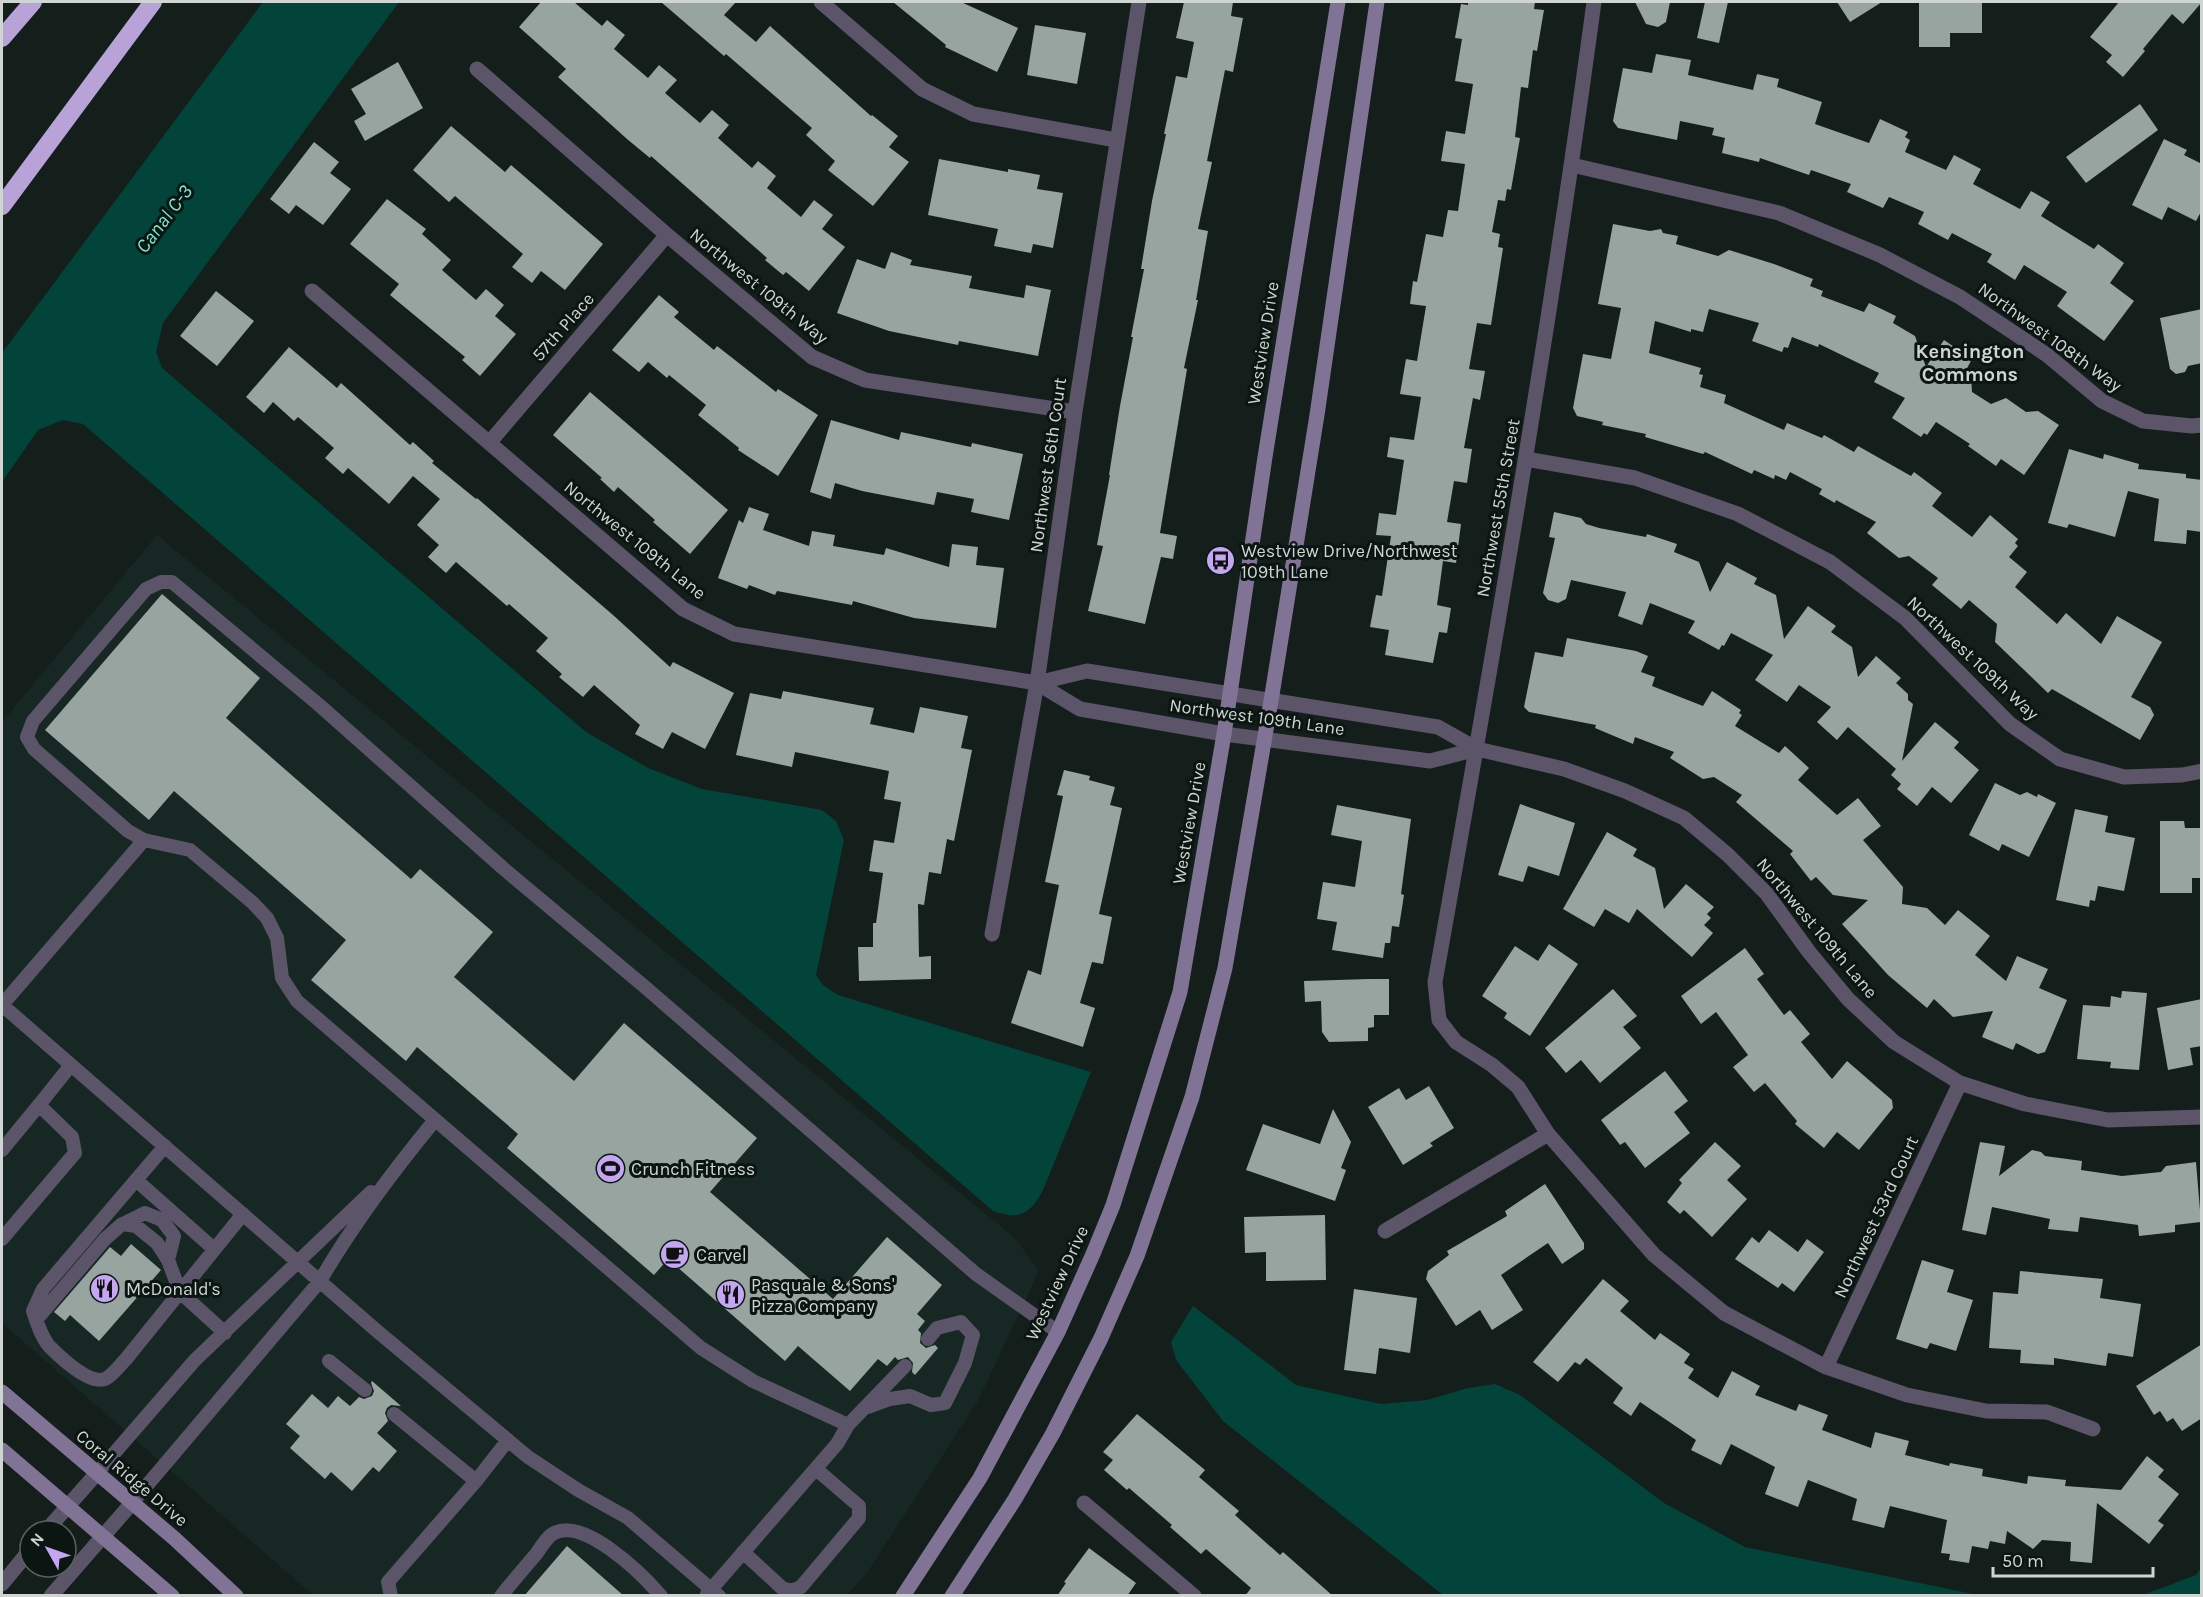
<svg xmlns="http://www.w3.org/2000/svg" width="2203" height="1597" viewBox="0 0 2203 1597" font-family="Karla,sans-serif">
  <style>
    .built { fill: #172824 }
    .water { fill: #024439 }
    .building { fill: #97a4a0 }
    .lines { fill: none; stroke-linecap: round; stroke-linejoin: round }
    .lane { stroke: #5c5469; stroke-width: 14 }
    .street { stroke: #5c5469; stroke-width: 15 }
    .secondary { stroke: #817396; stroke-width: 15 }
    .highway { stroke: #b8a2d8; stroke-width: 18 }
    .labels { text-anchor: middle; dominant-baseline: central; stroke-width: 6; stroke-linejoin: round; paint-order: stroke }
    .street-label { font-size: 18px; fill: #ced5d3; stroke: #0b1512 }
    .poi-label { font-size: 18px; fill: #ced5d3; stroke: #0b1512; text-anchor: start }
    .water-label { font-size: 20px; font-style: italic; fill: #79e9cf; stroke: #0b1512 }
    .neighbourhood-label { font-size: 20px; font-weight: bold; fill: #ced5d3; stroke: #0b1512 }
  </style>
  <rect width="100%" height="100%" fill="#141e1b"/>
  <path class="built" d="M157,535L1015,1238L1039,1271L979,1399L867,1573L847,1595H313L2,1323V722Z"/>
  <path class="water" d="M263,2H399L163,323L156,352L162,368L586,732L648,768L702,789L822,810L836,821L844,840L816,975L823,985L838,995L1091,1072L1043,1190C1030,1215 1019,1220 993,1211L83,424L63,420L38,430L2,482V353Z
    M1193,1306L1296,1385L1381,1404L1427,1400L1468,1388L1495,1384L1520,1395L1664,1503L1745,1547L1978,1595H1443L1223,1421L1176,1360L1171,1342Z
    M2201,1568V1595H2143L2196,1575Z"/>
  <path class="building" d="M541,2H574L602,26L607,20L625,35L614,49L648,78L659,65L677,80L665,93L700,123L712,110L729,125L718,138L752,168L758,161L776,176L767,188L801,217L814,200L833,215L822,229L845,247L809,291L786,272L783,275L765,260L767,258L651,156L650,158L627,139L558,77L566,69L519,27Z
    M661,2H736L724,15L756,42L770,26L871,116L872,115L898,136L889,147L909,162L873,206L828,170L835,161L806,135L812,128L726,54L724,56Z
    M893,2H961L1018,28L997,72L945,47L946,45Z
    M1184,2H1233L1231,16L1243,18L1233,72L1225,70L1207,161L1212,162L1198,229L1208,231L1196,300H1198L1184,368L1187,369L1160,533L1177,536L1173,559L1161,557L1145,624L1088,611L1103,546L1097,545L1110,475H1109L1120,406L1133,337H1131L1144,269H1141L1152,201L1166,134H1164L1176,76L1187,78L1194,42L1176,38Z
    M1468,2H1535L1534,9L1544,10L1537,51L1533,50L1528,88L1521,87L1515,137L1520,138L1511,190L1507,189L1505,201L1498,200L1492,232L1500,234L1498,247L1503,248L1491,325L1477,323L1469,369L1485,371L1480,400L1473,398L1464,448L1472,449L1467,483L1454,481L1447,522L1461,524L1456,563L1443,561L1437,605L1451,608L1447,633L1439,632L1433,663L1385,655L1389,630L1370,627L1376,595L1382,596L1391,536L1376,535L1379,513L1396,515L1404,460L1387,457L1390,437L1414,440L1421,397L1400,394L1406,359L1417,361L1426,306L1410,304L1413,281L1417,282L1426,234L1443,237L1448,210L1458,211L1465,164L1441,161L1446,131L1465,134L1473,84L1455,81L1462,39L1455,38L1461,4L1468,5Z
    M1635,2H1670L1666,22L1658,27L1646,24Z
    M1705,2H1728L1719,43L1697,38Z
    M1837,2H1882L1850,22Z
    M1919,2H1982V33H1950V47H1919Z
    M2119,2H2202L2183,24L2172,14L2143,49L2145,51L2123,77L2106,62L2112,55L2090,37Z
    M1035,25L1086,33L1077,84L1027,75Z
    M1656,54L1691,60L1688,75L1753,90L1757,74L1779,79L1777,87L1822,102L1815,124L1869,143L1880,119L1908,132L1905,137L1910,140L1905,152L1946,170L1954,155L1981,169L1973,184L2020,209L2031,191L2050,202L2041,216L2094,249L2098,244L2124,263L2110,283L2134,301L2104,341L2057,306L2067,292L2024,265L2015,280L1987,262L1992,254L1952,233L1948,240L1918,224L1924,212L1889,197L1883,208L1847,192L1851,184L1811,170L1809,175L1760,158L1759,162L1722,153L1725,138L1712,135L1714,128L1680,121L1677,140L1618,128L1613,121L1623,68L1652,73Z
    M398,62L423,108L365,141L354,121L366,114L351,89Z
    M2140,104L2158,130L2086,183L2066,157Z
    M451,126L505,172L511,165L603,244L565,290L541,271L532,283L512,267L523,254L455,196L449,202L413,170Z
    M2164,139L2187,150L2184,155L2202,164V210L2196,221L2168,207L2162,220L2132,205Z
    M314,142L339,162L330,173L351,189L323,225L296,205L289,214L270,199Z
    M939,159L1008,172V169L1040,175L1037,189L1063,193L1053,248L1033,244L1031,253L994,246L998,229L928,215Z
    M387,199L426,229L422,234L451,260L442,270L476,300L486,289L504,305L495,316L516,334L480,376L462,360L465,357L390,295L399,284L350,244Z
    M1613,224L1650,231L1661,229L1663,233L1678,236L1676,244L1718,256L1729,250L1774,264L1813,279L1810,286L1823,291L1821,296L1864,312L1869,303L1896,316L1893,323L1915,336L1926,367L1944,340L1972,359L1965,372L1971,376L1972,392L1991,404L2006,398L2026,412L2038,411L2059,425L2024,475L2001,459L1996,466L1968,446L1970,444L1936,422L1927,435L1924,433L1921,437L1892,418L1905,398L1874,382L1879,373L1819,344L1818,347L1792,337L1788,348L1784,347L1782,352L1752,341L1759,323L1709,309L1703,332L1691,329V332L1655,321L1649,353L1701,368L1699,374L1703,375L1700,387L1726,395L1724,403L1784,430L1787,423L1822,438L1824,435L1854,452L1858,446L1911,476L1914,472L1942,493L1932,506L1972,537L1990,515L2018,539L2015,543L2018,546L2009,557L2027,572L2015,587L2057,624L2066,613L2101,644L2117,616L2162,642L2131,697L2150,707L2154,715L2140,740L2052,689L2048,693L1995,642L1997,624L1969,600L1961,609L1932,585L1938,578L1909,556L1899,558L1867,533L1876,522L1836,500L1835,503L1819,494L1822,489L1790,472L1786,480L1775,475L1774,479L1754,470L1752,474L1705,452L1703,454L1645,437L1646,434L1602,425L1603,422L1577,416L1573,408L1583,354L1611,359L1621,308L1598,304Z
    M891,252L912,260L910,265L972,276L969,288L1024,298L1026,285L1051,290L1038,356L959,341L958,345L889,331L837,313L857,259L885,269Z
    M216,291L254,321L217,366L180,336Z
    M659,295L679,312L674,317L714,350L717,346L776,392L778,389L818,415L778,476L738,450L739,448L698,415L706,405L669,375L667,378L648,362L639,372L612,350Z
    M2202,309V363L2188,366L2185,372L2176,374L2170,369L2160,318Z
    M289,347L337,388L341,383L410,445L413,442L434,461L432,463L476,499L477,498L613,615L670,667L673,662L734,693L705,749L672,732L663,749L635,734L640,725L594,685L583,697L559,677L562,674L536,651L548,638L509,604L507,606L456,562L446,573L428,557L439,545L417,525L440,499L413,476L389,504L348,468L343,474L325,458L334,448L298,417L294,421L273,402L264,413L246,397Z
    M590,392L728,510L690,554L653,522L655,520L618,487L614,492L600,479L602,478L553,435Z
    M831,420L899,440L901,432L971,447L972,443L1023,454L1009,520L971,512L974,499L937,492L934,505L862,491L835,483L831,499L810,492Z
    M2069,449L2103,459L2104,454L2139,464L2138,469L2186,474V478L2202,480V532L2187,530L2186,544L2154,541L2159,499L2128,491L2115,537L2069,524L2067,528L2048,523Z
    M749,507L769,514L763,530L809,546L812,531L835,535L833,546L884,555L886,548L949,567L952,544L978,547L976,565L1004,568L996,628L914,618L853,601L852,605L777,591L775,595L749,585L747,589L718,578L739,520L743,523Z
    M1554,512L1581,518L1586,524L1599,528L1646,537L1647,534L1677,544L1674,552L1699,562L1710,592L1727,562L1757,578L1754,584L1776,595L1784,639L1808,606L1836,626L1831,632L1852,647L1858,677L1876,656L1901,678L1896,683L1908,694V700L1913,704L1902,761L1935,722L1959,742L1954,748L1979,770L1951,803L1932,787L1917,806L1897,789L1901,784L1891,775L1896,769L1848,727L1837,740L1817,722L1831,707L1799,685L1787,702L1755,680L1773,655L1731,633L1724,646L1722,645L1719,650L1688,633L1695,621L1650,603L1642,625L1618,616L1626,592L1571,580L1566,599L1558,603L1548,600L1543,593L1555,538L1549,537Z
    M162,594L260,678L226,718L411,879L420,869L493,932L454,977L574,1081L624,1023L757,1138L710,1192L833,1299L887,1237L942,1285L917,1314L925,1321L918,1330L921,1333L920,1343L926,1348L935,1345L938,1348L915,1375L912,1372L913,1363L908,1357L898,1360L895,1357L887,1366L878,1359L850,1391L798,1346L785,1361L668,1259L654,1275L507,1148L518,1134L417,1047L406,1061L311,980L346,940L174,791L149,820L45,730Z
    M1567,638L1636,651L1648,656L1641,672L1655,677L1652,686L1703,706L1712,691L1741,710L1739,713L1742,715L1735,726L1779,753L1785,746L1809,768L1798,780L1837,815L1858,798L1881,826L1863,840L1903,887L1902,904L1927,908L1945,925L1958,910L1990,936L1975,955L2006,981L2017,956L2048,969L2039,988L2067,1000L2045,1052L2038,1054L2016,1043L2013,1050L1982,1037L1993,1011L1953,1017L1934,999L1927,1008L1888,975L1842,924L1868,900L1833,895L1816,877L1811,881L1790,854L1793,851L1736,802L1742,795L1714,777L1703,779L1670,758L1674,752L1635,737L1633,744L1595,728L1596,725L1529,712L1524,707L1535,652L1563,657Z
    M783,691L874,708L870,724L914,733L920,707L968,716L961,748L972,750L954,841L947,839L941,874L929,872L924,905L918,904L919,957L931,956V979L859,981L858,947H873V923H876L883,873L869,871L874,840L894,843L901,802L884,799L889,771L795,752L792,767L736,755L750,693L781,699Z
    M1064,770L1090,776L1089,780L1115,787L1110,805L1122,808L1099,914L1112,917L1103,964L1092,962L1080,1003L1095,1008L1083,1047L1011,1023L1028,970L1041,975L1059,885L1045,882L1063,796L1057,795Z
    M1995,783L2020,795L2027,792L2037,797L2038,794L2056,803L2029,857L2002,844L1999,851L1969,835Z
    M1520,804L1575,823L1559,876L1528,866L1523,882L1498,875Z
    M1337,805L1411,819L1401,894L1404,895L1399,927L1392,926L1390,943H1385L1383,958L1332,950L1337,922L1317,919L1323,882L1355,887L1362,841L1331,835Z
    M2075,809L2108,816L2105,832L2135,838L2124,891L2098,886L2095,901L2090,900L2089,907L2056,900Z
    M2160,821H2184L2185,828H2202V878H2192V893H2160Z
    M1607,832L1637,849L1633,856L1655,868L1664,909L1686,884L1714,907L1707,914L1711,918L1704,925L1713,933L1692,957L1637,909L1629,923L1605,909L1594,927L1563,909Z
    M1549,944L1578,964L1530,1036L1504,1018L1507,1013L1482,996L1515,946L1538,961Z
    M1745,948L1764,974L1757,979L1784,1015L1790,1010L1810,1034L1801,1042L1832,1079L1847,1061L1892,1100L1893,1108L1859,1150L1837,1132L1824,1148L1795,1124L1797,1121L1765,1083L1754,1092L1733,1067L1748,1055L1716,1012L1701,1024L1681,996Z
    M1369,979H1389V1015H1374V1027L1368,1028V1041L1329,1042L1322,1032L1321,1001L1305,1002L1304,981Z
    M1613,989L1637,1016L1623,1027L1641,1048L1600,1083L1581,1060L1566,1073L1545,1048Z
    M2122,991L2147,993L2139,1070L2110,1068L2111,1062L2077,1059L2083,1005L2110,1007L2111,996L2121,998Z
    M2202,999V1046L2190,1048L2193,1065L2168,1070L2157,1008Z
    M1665,1071L1688,1101L1674,1112L1690,1133L1645,1168L1625,1142L1620,1145L1601,1120Z
    M1429,1086L1454,1128L1430,1143L1433,1146L1403,1165L1368,1107L1399,1088L1406,1100Z
    M1333,1109L1351,1142L1341,1168L1346,1170L1335,1201L1246,1170L1263,1124L1320,1144Z
    M1715,1142L1741,1166L1727,1180L1747,1199L1712,1237L1684,1210L1680,1214L1667,1202L1682,1183L1679,1180Z
    M1980,1142L2005,1146L1999,1176L2032,1150L2041,1152L2045,1156L2082,1161L2081,1170L2122,1176L2161,1172L2166,1166L2196,1162L2201,1222L2175,1225V1232L2139,1236L2138,1225L2080,1217L2078,1232L2048,1229L2050,1219L1992,1207L1986,1235L1962,1230Z
    M1545,1184L1584,1243V1249L1562,1264L1548,1243L1501,1275L1523,1310L1492,1330L1480,1310L1456,1326L1426,1279L1428,1271L1449,1255L1447,1251L1507,1216L1505,1211Z
    M1325,1215L1326,1280L1266,1281V1252L1245,1253L1244,1217Z
    M1769,1230L1798,1252L1807,1239L1824,1252L1794,1292L1782,1283L1778,1288L1735,1259L1752,1237L1759,1243Z
    M131,1244L161,1270L99,1341L70,1315L65,1321L54,1312L110,1247L121,1256Z
    M1922,1260L1954,1270L1947,1292L1973,1300L1956,1351L1930,1343L1927,1349L1896,1339Z
    M2020,1271L2103,1279L2100,1298L2141,1304L2133,1357L2108,1353L2106,1366L2054,1358V1365L2020,1363L2021,1350L1989,1348L1993,1292L2018,1294Z
    M1603,1279L1629,1301L1620,1311L1655,1340L1660,1333L1690,1354L1684,1363L1694,1369L1688,1378L1718,1398L1732,1371L1760,1386L1755,1395L1796,1411L1799,1404L1828,1415L1822,1430L1871,1448L1875,1432L1909,1441L1905,1455L1949,1466L1950,1463L1983,1469L1982,1476L2027,1484L2028,1476L2066,1480L2065,1486L2121,1490L2147,1456L2164,1470L2158,1477L2179,1494L2158,1521L2164,1525L2149,1544L2097,1503L2092,1563L2070,1561L2071,1542L2042,1540L2033,1549L2007,1531L2005,1544L1990,1541L1988,1549L1972,1546L1969,1563L1949,1560L1950,1554L1941,1553L1947,1520L1890,1506L1884,1528L1852,1520L1857,1499L1808,1480L1798,1507L1765,1494L1775,1467L1731,1444L1721,1465L1691,1450L1696,1440L1640,1402L1631,1416L1613,1403L1623,1388L1586,1358L1580,1365L1575,1362L1558,1382L1533,1362Z
    M1354,1289L1417,1298L1410,1353L1379,1348L1376,1374L1344,1370Z
    M2202,1344V1418L2182,1431L2173,1418L2167,1422L2160,1411L2154,1415L2136,1386Z
    M372,1381L401,1406L391,1405L387,1408L385,1413L388,1421L377,1433L397,1451L379,1472L373,1467L352,1491L331,1472L325,1479L290,1448L300,1436L286,1424L312,1394L328,1408L338,1396L350,1406L359,1397L364,1399L372,1396L374,1391L371,1383Z
    M1137,1414L1205,1470L1199,1477L1239,1511L1235,1515L1280,1555L1283,1552L1333,1596H1245L1251,1588L1206,1549L1201,1554L1170,1527L1172,1525L1129,1488L1127,1490L1104,1470L1113,1460L1103,1452Z
    M567,1546L624,1596H524Z
    M1089,1548L1136,1583L1127,1596H1057L1066,1583L1064,1582Z"/>
  <g class="lines">
    <path class="lane" d="M2,1005L377,1331L528,1457L578,1490L628,1518L719,1596
      M2,1005L144,840
      M165,1146L43,1289L33,1311C37,1323 41,1336 49,1346C60,1357 89,1385 105,1379C112,1376 120,1365 126,1359L243,1214
      M2,1150L39,1105
      M136,1180L214,1249
      M123,1224L145,1213L162,1220L174,1236L168,1260
      M2,1239L75,1153L72,1137L39,1105L71,1065
      M36,1320L105,1239L122,1224L136,1226L157,1243L168,1260L180,1292L225,1333
      M329,1361L365,1390
      M868,1407L890,1399L910,1396L931,1405L945,1403L965,1363L973,1335L961,1322L937,1328L928,1339
      M394,1414L476,1481
      M848,1425L753,1381L701,1348L297,1001L282,978L277,938L267,918L253,903L190,850L144,840L128,831L34,749L27,737L33,721L146,589L161,582H172L318,704L504,869L645,987L976,1274L1058,1332
      M97,1473L195,1360L371,1192
      M132,1503L320,1281C353,1224 393,1171 435,1120
      M743,1552L782,1588L791,1591L801,1587L859,1518V1506L816,1469
      M707,1594L837,1444L848,1425L905,1366
      M391,1596L388,1582L476,1481L508,1440
      M501,1596C513,1581 525,1567 537,1553C541,1547 546,1539 551,1535C581,1513 643,1575 661,1596"/>
    <path class="street" d="M821,2L922,89L973,114L1116,140
      M1594,2C1550,330 1493,656 1435,982L1439,1020L1456,1042L1492,1065L1518,1087L1548,1134L1654,1255L1724,1313L1826,1367L1907,1395L1986,1411L2047,1412L2093,1429
      M477,69L667,235L812,357L865,380L1075,412
      M1572,165L1779,213L1880,255L1960,297L2047,355L2102,401L2143,421L2192,426L2202,425
      M312,291L683,609L734,634L1037,683L1080,709L1224,734L1430,761L1477,749
      M489,443L667,235
      M1526,459L1635,478L1738,514L1830,562L1905,618L2010,724L2060,759L2124,777L2182,775L2202,771
      M1037,683L1087,671L1438,727L1477,749L1564,769L1625,791L1684,818L1728,855L1767,894L1809,952L1848,999L1894,1042L1960,1083L2025,1104L2108,1120L2202,1117
      M992,934L1037,683L1075,412L1139,2
      M1385,1231L1548,1134
      M1826,1367L1960,1083
      M1084,1503L1194,1596
      M46,1531L97,1473
      M2,1584L30,1550
      M51,1596L132,1503"/>
    <path class="secondary" d="M2,1392L175,1539L236,1596
      M2,1450L172,1596
      M903,1596L980,1478L1058,1332L1093,1254L1113,1205L1180,992L1224,734L1265,457L1338,2
      M952,1596L1015,1499L1053,1433L1101,1338L1137,1256L1192,1097L1225,968L1271,701L1317,415L1377,2"/>
    <path class="highway" d="M2,38L33,2
      M2,206L153,2"/>
  </g>
  <defs>
    <symbol id="bus-disc" viewBox="-11 -11 22 22"><circle r="9.5" fill="#c5a6f0" stroke="#0b1512"/><path d="M-5-6H5V4H4V6H2V4H-2V6H-4V4H-5ZM-3.5-4V0h7V-4ZM-3.5 1.2v1.5H-2V1.2ZM2 1.2v1.5H3.5V1.2Z" fill="#111"/></symbol>
    <symbol id="stadium-disc" viewBox="-11 -11 22 22"><circle r="9.5" fill="#c5a6f0" stroke="#0b1512"/><path d="M0-5a6.5 5 0 1 0 0 10a6.5 5 0 1 0 0-10ZM-3.5-1.8h7v3.6h-7Z" fill="#111"/></symbol>
    <symbol id="cafe-disc" viewBox="-11 -11 22 22"><circle r="9.5" fill="#c5a6f0" stroke="#0b1512"/><path d="M-5.5-4.5H6V0H3Q3 3.5 0 3.5H-2.5Q-5.5 3.5-5.5 0ZM3-3.2v2h1.7v-2ZM-6 4.5H4V6H-6Z" fill="#111"/></symbol>
    <symbol id="restaurant-disc" viewBox="-11 -11 22 22"><circle r="9.5" fill="#c5a6f0" stroke="#0b1512"/><path d="M-5-6h1v4h1v-4h1v4h1v-4h1v5L-1.5 .5V6h-2V.5L-5-1ZM5-6V6H3V1.5H1.5Q1.5-4 5-6Z" fill="#111"/></symbol>
  </defs>
  <g fill-rule="evenodd">
    <use href="#bus-disc" x="1204" y="544" width="33" height="33"/>
    <use href="#stadium-disc" x="594" y="1152" width="33" height="33"/>
    <use href="#cafe-disc" x="658" y="1238" width="33" height="33"/>
    <use href="#restaurant-disc" x="88" y="1272" width="33" height="33"/>
    <use href="#restaurant-disc" x="714" y="1278" width="33" height="33"/>
  </g>
  <g class="labels">
    <g class="street-label">
      <text transform="translate(759 286) rotate(39)">Northwest 109th Way</text>
      <text transform="translate(563 327) rotate(-49)">57th Place</text>
      <text transform="translate(2050 337) rotate(36)">Northwest 108th Way</text>
      <text transform="translate(1263 343) rotate(-81)">Westview Drive</text>
      <text transform="translate(1048 465) rotate(-82)">Northwest 56th Court</text>
      <text transform="translate(1498 508) rotate(-80)">Northwest 55th Street</text>
      <text transform="translate(635 540) rotate(39)">Northwest 109th Lane</text>
      <text transform="translate(1973 658) rotate(43)">Northwest 109th Way</text>
      <text transform="translate(1257 717) rotate(8)">Northwest 109th Lane</text>
      <text transform="translate(1189 823) rotate(-80)">Westview Drive</text>
      <text transform="translate(1817 928) rotate(50)">Northwest 109th Lane</text>
      <text transform="translate(1876 1217) rotate(-65)">Northwest 53rd Court</text>
      <text transform="translate(1057 1283) rotate(-65)">Westview Drive</text>
      <text transform="translate(132 1478) rotate(40)">Coral Ridge Drive</text>
    </g>
    <g class="poi-label">
      <text x="1241" y="551">Westview Drive/Northwest<tspan x="1241" dy="21">109th Lane</tspan></text>
      <text x="631" y="1169">Crunch Fitness</text>
      <text x="696" y="1255">Carvel</text>
      <text x="751" y="1285">Pasquale &amp; Sons'<tspan x="751" dy="21">Pizza Company</tspan></text>
      <text x="126" y="1289">McDonald's</text>
    </g>
    <g class="water-label">
      <text transform="translate(164 219) rotate(-53)">Canal C-3</text>
    </g>
    <g class="neighbourhood-label">
      <text x="1970" y="351">Kensington<tspan x="1970" dy="23">Commons</tspan></text>
    </g>
  </g>
  <rect width="2203" height="1597" fill="none" stroke="#ced5d3" stroke-width="6"/>
  <g transform="translate(48 1549) rotate(310)"><circle r="28" fill="#0b1512" stroke="#59625f" stroke-width="1.5"/>
  <path d="M0-4.5L10 22L0 15L-10 22Z" fill="#c5a6f0"/>
  <text y="-9" font-size="16" font-weight="bold" text-anchor="middle" fill="#ced5d3">N</text>
  </g>
  <path d="M1993 1567v9h160v-9" fill="none" stroke="#ced5d3" stroke-width="3"/>
  <text x="2002" y="1567" font-size="18" fill="#ced5d3" stroke="#0b1512" stroke-width="4.5" paint-order="stroke">50 m</text>
</svg>
